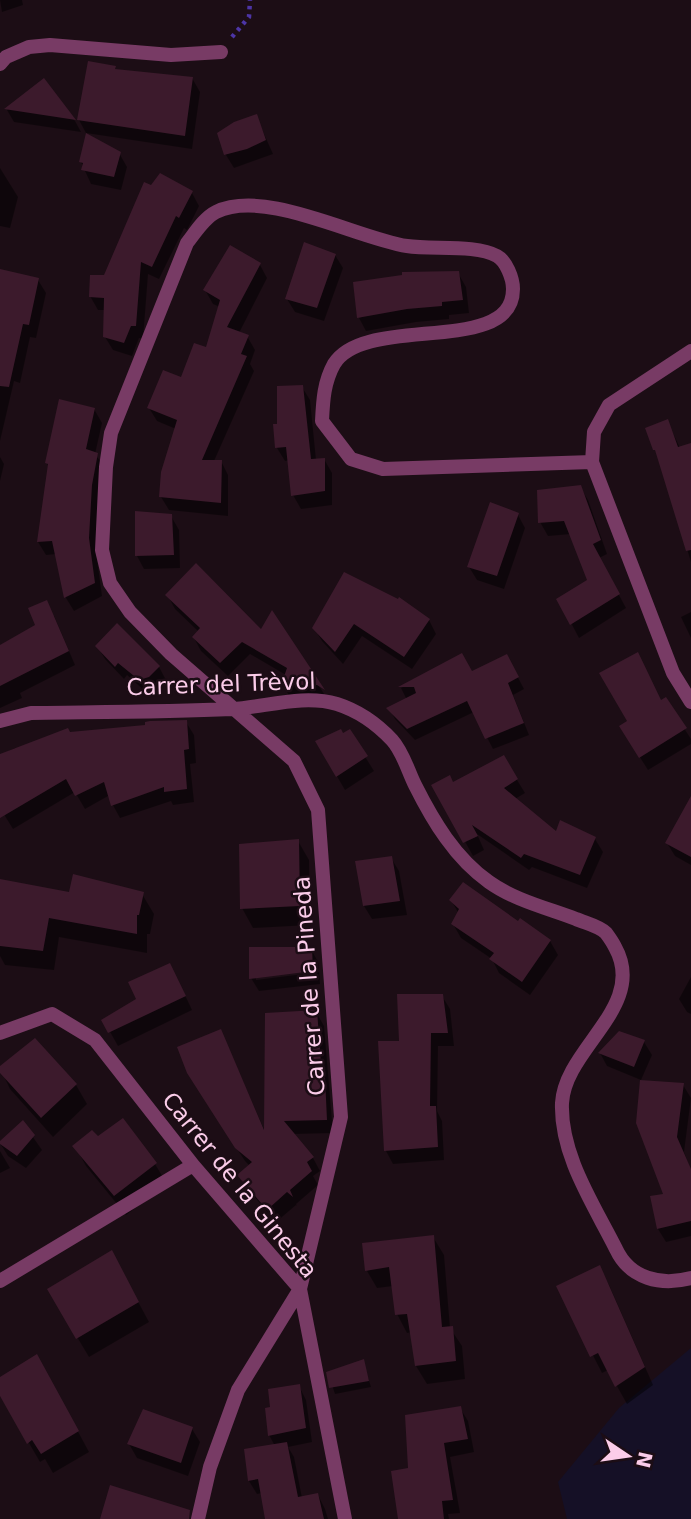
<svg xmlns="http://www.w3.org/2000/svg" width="691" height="1519" viewBox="0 0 691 1519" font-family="'DejaVu Sans',sans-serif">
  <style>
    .green { fill: #151026 }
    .shadow { fill: #0007 }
    .building { fill: #3c1a2c }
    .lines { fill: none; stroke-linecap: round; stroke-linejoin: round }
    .path { stroke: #4d35a6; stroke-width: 4.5; stroke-dasharray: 3.5 5; stroke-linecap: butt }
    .street { stroke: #783b65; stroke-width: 14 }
    .labels { text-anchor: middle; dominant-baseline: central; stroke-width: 5; stroke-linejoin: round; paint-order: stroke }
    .street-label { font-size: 23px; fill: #fbcce9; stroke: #1c0d15 }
  </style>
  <rect width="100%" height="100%" fill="#1c0d15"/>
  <path class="green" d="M691,1348V1519H567L558,1482L619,1408Z"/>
  <path class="shadow" d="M0,0H22L23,5L2,12Z
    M114,68L116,70L192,78L200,92L192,149L86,133L79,120Z
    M43,81L75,121L81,132L14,122L7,110Z
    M256,116L273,154L234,168L226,155L219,134Z
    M119,153L127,167L121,190L91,184L81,162Z
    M0,168L18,197L10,228L0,226Z
    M192,193L199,206L187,230L184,228L159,279L148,274L143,339L139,338L132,356L113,350L105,337V310H98L90,296L105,277Z
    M335,255L343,268L324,321L295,312L287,299Z
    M260,265L267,278L239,333L247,336L255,350L250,364L254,371L214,461H221L228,475V516L169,510L161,497L176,429L157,421L149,408L182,379L207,349L220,307L213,304L205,290Z
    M0,271L38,280L46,293L36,338L30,337L20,383L14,381L0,441Z
    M458,273L466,287L469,313L449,315V319L416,322L366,331L359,318Z
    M302,387L310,400L316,460L324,459L332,473V505L301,509L293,495L290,460L285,461L277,448L279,425Z
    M94,409L102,423L95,454L105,468L96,552L102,596L74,611L66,598L57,554L46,555L38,542L49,468L47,463Z
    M667,421L680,448L691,445V562L659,456Z
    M0,457L4,464L0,481Z
    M580,487L588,500L607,554L599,558L626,608L579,638L559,600L589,581L571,534L548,536L540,522Z
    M518,515L525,528L504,589L477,580L469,567Z
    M171,516L179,530L180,568L144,569L137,556Z
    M344,574L429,620L436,634L412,669L362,636L343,664L322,641L314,628Z
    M168,596L262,632L272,613L328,700L290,697L282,684L286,675L250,654L228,676L201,651L194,638L199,632L175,609Z
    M691,612V638L681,617Z
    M54,616L75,665L20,693L22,698L0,708V646Z
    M97,646L159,667L166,680L156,691L147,693L127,675L124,679L105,659Z
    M461,656L471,673L513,668L524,689L513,695L529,735L493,749L474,712L415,740L395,719L389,708L407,700L401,688Z
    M665,699L691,739V744L648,770L629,740Z
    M186,722L194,735L196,763L190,764L194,802L173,805L171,801L120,818L108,796L85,809L75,792L13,829L5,816L0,805V755L15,748L16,750L69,733Z
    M349,731L374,771L345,790L317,742Z
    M503,757L525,793L515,799L556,834L595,839L603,852L587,888L532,867L529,870L477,834L484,850L473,856L434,785L453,784Z
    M691,808V865L675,856L667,843Z
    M298,841L309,860L310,925L253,928L242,908Z
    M391,858L399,871L407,915L372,919L364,906L357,863Z
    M71,894H142L154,914L150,934H147V953L59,937L54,970L5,965L0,956V899Z
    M451,900L518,923L550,941L558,955L530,995L499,973L492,959L461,938L453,924L459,914Z
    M311,949L318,962L319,969L256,976V980L319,972L320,984L259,991L251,978Z
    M691,977V1014L687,1012L679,999Z
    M177,978L192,1010L118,1046L104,1021Z
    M442,996L450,1009L454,1046H438L437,1111L442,1121L444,1160L393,1164L386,1151L401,1042Z
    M316,1012L324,1026L333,1133L293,1134L313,1158L320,1171L313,1176L318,1185L296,1204L297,1206L296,1205L276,1222L247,1188L240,1175L250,1166L245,1161L197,1087L227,1045L266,1134Z
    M644,1042L652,1055L641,1080L607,1066L600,1053Z
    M0,1068L76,1085L87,1104L53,1137L10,1089Z
    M683,1085L691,1098L684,1152L691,1171V1236L666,1242L658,1229Z
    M23,1123L42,1150L26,1168L8,1156L0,1143Z
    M98,1139L155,1164L167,1184L126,1215L86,1166L75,1146Z
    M0,1151L10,1168L0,1173Z
    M433,1237L444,1255L450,1328L462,1346L465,1379L427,1384L416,1366L412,1332L407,1333L397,1314L393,1286L377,1288L367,1271Z
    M599,1267L609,1285L653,1385L627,1404L608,1370L602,1373L558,1287Z
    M122,1272L149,1322L89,1357L49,1290Z
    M363,1361L371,1387L335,1394L328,1373Z
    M48,1376L89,1452L53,1473L45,1459L40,1462L0,1393V1379Z
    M299,1386L306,1400L312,1442L288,1447L294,1457L302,1498L318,1495L325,1509L328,1519H267L262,1493L257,1494L249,1481L246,1451L275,1446L269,1435L272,1408Z
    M460,1408L468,1421L474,1452L450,1457L460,1513L448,1514L449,1519H400L410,1469Z
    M192,1429L200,1442L188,1476L137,1458L129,1444Z"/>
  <path class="building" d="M88,61L116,66L115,69L193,77L185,136L77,120Z
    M44,78L76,120L4,109Z
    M257,114L266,140L247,149L224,155L217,133L234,122Z
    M86,133L121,152L114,177L81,170L83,163L79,162Z
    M160,173L193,191L179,218L176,216L152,267L141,262L136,326H131L124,343L103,337L104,298L89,297L90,275H104L144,182L151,185Z
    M304,242L336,254L317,308L285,299Z
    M230,245L261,263L227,327L249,335L241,354L247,356L202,460H222L221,503L159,497L161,472L177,420L147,408L163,370L181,377L194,343L206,347L220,300L203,290Z
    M0,269L39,278L29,325L23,324L9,387L0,386Z
    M459,271L463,300L442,302V306L407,309L357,318L353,282L402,275V272Z
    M303,385L311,459L325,458V491L291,496L286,447L275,448L273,424H277V386Z
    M59,399L95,408L86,449L98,453L92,485L89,538L95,583L64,598L52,541L37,542L48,464L45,463Z
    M668,419L678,447L691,443V550L686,551L655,450H653L645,428Z
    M581,485L601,540L593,544L620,594L570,625L556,599L587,580L564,521L538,523L537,490Z
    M490,502L519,513L497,576L467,567Z
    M135,511L172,514L174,555L135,556Z
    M196,563L261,629L272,610L325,690L317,685H281L287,668L242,642L220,663L192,637L200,628L165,595Z
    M344,572L398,599L399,597L430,619L404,657L354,624L335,652L312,628Z
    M47,600L69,651L0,686V645L35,625L28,608Z
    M117,623L160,666L149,677L139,680L118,663L115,667L95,646Z
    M638,652L661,700L666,697L687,728L639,758L619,726L627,721L599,673Z
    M462,653L472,671L507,654L519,677L508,683L524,723L485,739L467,701L407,729L386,708L416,693L414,687H398Z
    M187,720L189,749L184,750L187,789L164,792V787L111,806L104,782L75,796L66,779L0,818V754L68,728L70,732L145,725V722L150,721Z
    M341,729L343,733L350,729L368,756L336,777L315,741Z
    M504,755L518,779L504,788L556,831L560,820L596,837L580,875L524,854L521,858L472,825L478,836L463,843L431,785L450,775L453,782Z
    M691,796V857L665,843Z
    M299,839L300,906L240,909L239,844Z
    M392,856L400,901L363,906L355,861Z
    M73,874L144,892L139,915H137V934L49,918L43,951L0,946V879L69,892Z
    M463,882L518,921L520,918L551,940L522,982L489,959L494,953L451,924L459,909L449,900Z
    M249,947H312L313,971L249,979Z
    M170,963L186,996L108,1033L101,1020L136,999L128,982Z
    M397,994H443L448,1033H431L430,1106H436L438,1147L384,1151L378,1041H399Z
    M317,1010L322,1077H325L327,1120L284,1121L314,1157L307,1162L312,1171L290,1190L293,1197L287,1192L267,1210L237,1175L252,1162L235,1148L187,1073L177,1047L221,1029L264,1130L265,1013Z
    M619,1031L645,1040L634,1067L598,1053Z
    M35,1038L77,1084L41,1118L0,1073V1066Z
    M640,1080L684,1083L677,1137L691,1169V1221L657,1229L650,1196L663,1194L636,1123Z
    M123,1118L157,1163L114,1196L72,1146L92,1130L98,1136Z
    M23,1120L35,1135L17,1156L0,1144V1141Z
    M434,1235L442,1327L453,1326L456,1361L415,1366L407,1314L395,1315L389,1267L365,1271L362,1243Z
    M112,1250L139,1302L76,1339L47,1289Z
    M600,1265L645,1367L615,1387L598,1353L590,1357L556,1286Z
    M37,1354L79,1431L41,1454L32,1440L27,1444L0,1396V1377Z
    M364,1359L369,1381L329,1388L326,1372Z
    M300,1384L306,1428L268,1436L265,1408L270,1407L268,1389Z
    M461,1406L468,1439L444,1443L453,1500L442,1501L444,1519H398L391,1471L408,1468L405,1415Z
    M143,1409L193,1427L181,1463L127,1444Z
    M287,1442L298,1497L318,1493L324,1519H265L258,1479L248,1481L244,1449Z
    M110,1485L190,1510L189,1519H100Z"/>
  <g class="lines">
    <path class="path" d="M232,37L249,17L250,0"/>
    <path class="street" d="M0,64L6,57L29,47L50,45L171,55L221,52
      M691,351L609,405L594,432L592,462L673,673L691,702
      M0,721L31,713C98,712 165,712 232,709C266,707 303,694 337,704C359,711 377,724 392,740C403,752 408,771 415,785C433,821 455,858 489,882C514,900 547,908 576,919C585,923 599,926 606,933C609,937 613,943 615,947C648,1006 565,1048 562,1103C560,1155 594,1205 616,1249C630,1279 661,1286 691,1278
      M0,1033L52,1014L95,1040L193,1165L300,1289L345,1519
      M0,1281L193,1165
      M198,1519L210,1467L238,1390L300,1289L341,1117L318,810L294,761L171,654L130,612L110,583L102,550L106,467L111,433L187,243C195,233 204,218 216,212C265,188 356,238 407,246C432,250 476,244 497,256C506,261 513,278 513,289C513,357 365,313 334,364C324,382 323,400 322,421L351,459L383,469L592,462"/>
  </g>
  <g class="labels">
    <g class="street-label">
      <text transform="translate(221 684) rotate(-2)">Carrer del Trèvol</text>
      <text transform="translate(309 986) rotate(-94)">Carrer de la Pineda</text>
      <text transform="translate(240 1185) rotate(51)">Carrer de la Ginesta</text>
    </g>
  </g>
  <g transform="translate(628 1456) rotate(103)" stroke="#1c0d15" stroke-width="5" paint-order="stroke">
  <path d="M0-5L12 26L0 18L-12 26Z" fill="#fbcce9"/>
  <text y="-10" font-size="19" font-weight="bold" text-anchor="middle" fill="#fbcce9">N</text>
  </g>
</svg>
